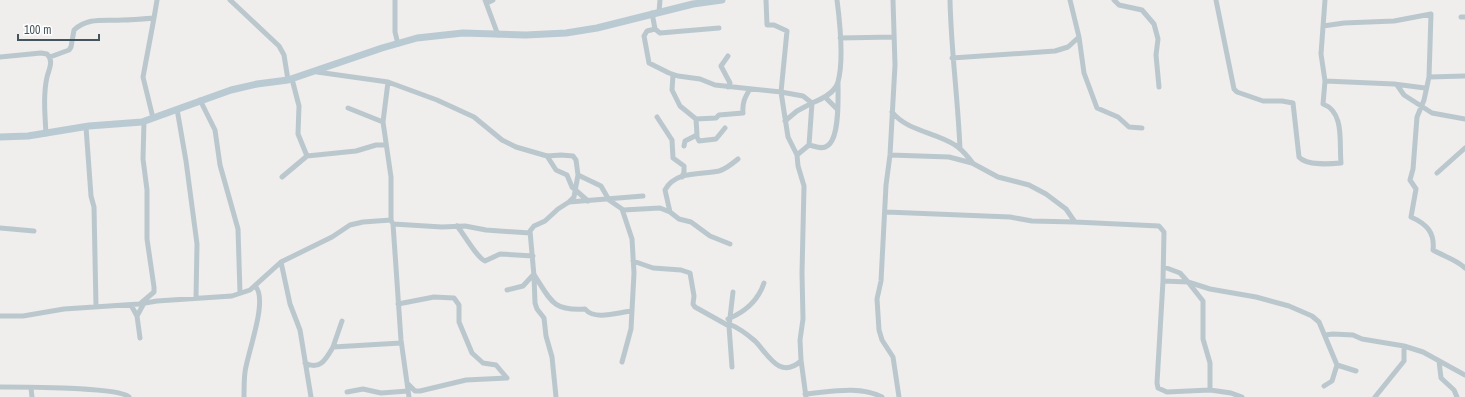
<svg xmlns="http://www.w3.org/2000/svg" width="1465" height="397" viewBox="0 0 1465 397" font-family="'Archivo Narrow',sans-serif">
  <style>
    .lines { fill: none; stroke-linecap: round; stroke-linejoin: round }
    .street { stroke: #bac8ce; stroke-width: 5 }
    .secondary { stroke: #b9cad3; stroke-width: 7 }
  </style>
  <rect width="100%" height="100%" fill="#f0eded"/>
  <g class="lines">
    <path class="street" d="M230,0L279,46L284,55L288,80
      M395,0V32L398,44
      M485,0L498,35
      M893,0L895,65L890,155L886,185L881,281L877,299L879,330L882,340L893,357L899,397
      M950,0C951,50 958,99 960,149
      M1114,0L1119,5L1142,10L1154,24L1158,39L1156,55L1159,87
      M1216,0L1234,89L1237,92L1263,101H1282L1293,103L1299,157C1307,166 1330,164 1341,163C1339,143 1345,112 1323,104L1325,81L1321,54L1325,0
      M487,3L493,0
      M659,12L660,0
      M652,13L655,29L647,31L644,36L649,63L669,73L678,76L700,79L715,85L781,92L787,31L774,25H767L766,0
      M1461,17H1465
      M1323,26L1344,23L1394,21L1431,14L1429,77L1424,100L1417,117L1413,169L1410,180L1416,189L1411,217C1427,224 1435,233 1433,250C1443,256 1457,260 1465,268
      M655,29L660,33L719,28
      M1079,37L1084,73L1097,108L1118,117L1129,127L1142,128
      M840,38L894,37
      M0,57L41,53L47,54C54,61 49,69 47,77C43,95 45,115 46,134
      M50,57L69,50L71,47L74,30C88,17 104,21 122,20C132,20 143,19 154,18L157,0
      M952,58L1055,51L1068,47L1079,37L1070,0
      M317,72L388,82L383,122L391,177V220L393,224L401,340L409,397
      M673,75L672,90L680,106L696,119L697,135L685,141L684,146
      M1429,77L1465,76
      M292,79L299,106L298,134L307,156L356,151L376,145H385
      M1325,81L1394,84L1425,88
      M388,82L437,100L474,117L502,140L516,147L547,156L561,155L573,156L576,160L578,175L601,186L609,200L622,209L632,239L634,273L631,329L622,362
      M1397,85L1404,95L1432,113L1465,119
      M728,87L730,83L721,66L728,56
      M825,97L837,109
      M200,100L215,130L220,165L238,229L240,293
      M348,108L383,122
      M177,109L186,161L197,244L196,298
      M892,112C907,131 935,132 955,145C962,149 967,156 972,162
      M657,117L672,140L673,158L684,166V172L682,177
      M153,118L143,77L154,18
      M696,119L716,118L719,115L743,113C742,103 745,97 750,89
      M785,121L797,111L812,103
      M86,127L91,196L94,207L96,307
      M696,135L699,141L716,139L725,128
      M809,145C815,146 822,150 827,146C840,139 838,97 838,83
      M797,155L788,137L781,92L803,96L812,103
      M890,155L949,157L972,163L998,177L1029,185L1046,194L1066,209L1075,222L1159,226L1164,232L1163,281L1188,282L1203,301V339L1210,363V390L1231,393L1242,397
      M547,156L556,170L567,175L572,187L588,201
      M1437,173L1465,148
      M282,177L307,156
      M569,202L574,197L578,175
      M623,210L660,208L670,212L665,190C676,170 701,175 719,171C726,169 732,164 738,159
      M670,212L679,219L691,222L710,236L730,244
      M886,212L1010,217L1032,221L1075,222
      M393,224L442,227L465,226L486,230L530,233
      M457,226C464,234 477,258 485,261L500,254L533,256
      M0,228L34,231
      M633,261L653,268L681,270L690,273L694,296L693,304L695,307L729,326L733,292
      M281,262L290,304L300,330L311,397
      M1164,267L1180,273L1188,282L1210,289L1256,297L1289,306L1312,316L1319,322L1337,365L1356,371
      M535,276C551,301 553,311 585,309C595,321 619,312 632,311
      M1163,281L1157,383L1158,388L1167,392L1210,390
      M507,290L523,286L534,274
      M141,303L154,292V287L147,239V190L143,159L144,121
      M398,304L434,297L454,298L459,305V322L472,353L483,363L496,365L507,378L466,380L420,391H415L408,384
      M131,305L137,316L140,338
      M0,316H23L64,309L139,304L157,301L232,296L250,290L281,262L332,237L350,225L363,222L391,220
      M137,316L144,303
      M728,319C745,312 758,301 764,283
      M342,321L333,347L401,343
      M729,324C739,328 747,334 755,341C768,354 779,380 801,361
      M729,326L732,367
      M1325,335L1333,334L1353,335L1362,339L1404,346L1423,352L1465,375
      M1439,361L1441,378L1454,390L1457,397
      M305,363C320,371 326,359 333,347
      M1324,386L1332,381L1337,365
      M0,387C19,387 120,387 129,397
      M31,388L32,397
      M347,392L363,389L381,393L408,391
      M805,394C829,392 859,385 882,397
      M244,397C244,389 244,380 245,372C247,354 269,299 255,286
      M556,397L552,357L546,336L544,318L537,309L535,303L534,276L530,231L534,226L545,221L558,209L569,202L643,196
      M806,397L801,360L800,340L803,319L802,273L804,186L798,166L797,155L809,145L812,103C822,99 835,93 838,82C844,60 840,23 837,0
      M1375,397L1404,361V346"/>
    <path class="secondary" d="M0,137L28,136L89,126L142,122L231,90L257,84L288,80L382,48L417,38L463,33L526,35L566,33L597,28L693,4L722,0"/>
  </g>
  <path d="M18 34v6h81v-6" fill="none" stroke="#44545c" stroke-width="2"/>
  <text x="24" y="34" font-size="12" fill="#44545c" stroke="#ffffff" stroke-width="3" paint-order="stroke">100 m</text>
</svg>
